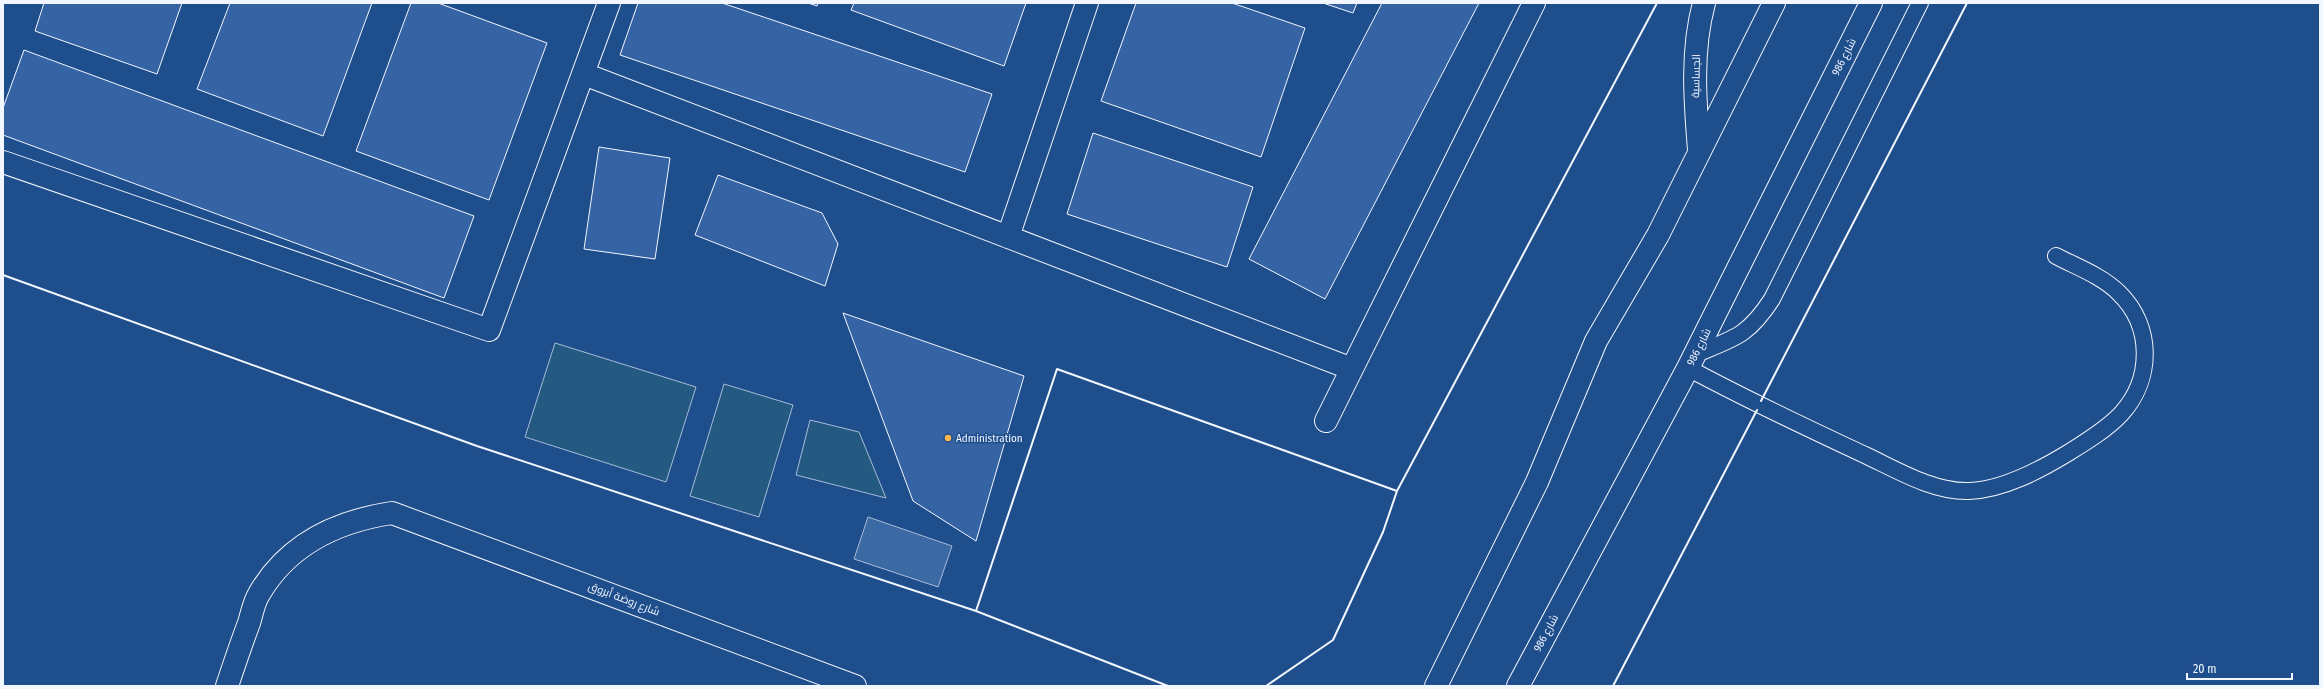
<svg xmlns="http://www.w3.org/2000/svg" width="2323" height="689" viewBox="0 0 2323 689" font-family="'Fira Sans Condensed',Cairo,sans-serif">
  <style>
    .green { fill: #245a82; stroke: #a8bbd7 }
    .water { fill: #3b69a3; stroke: #a8bbd7 }
    .building { fill: #3563a3; stroke: #f2f6ff }
    .lines { fill: none; stroke-linecap: round; stroke-linejoin: round }
    .service-casing { stroke: #f2f6ff; stroke-width: 18 }
    .minor-casing { stroke: #f2f6ff; stroke-width: 24 }
    .service { stroke: #1f4e8c; stroke-width: 16 }
    .minor { stroke: #1f4e8c; stroke-width: 22 }
    .wall { stroke: #f2f6ff; stroke-width: 2 }
    .poi-dot { fill: #ffb74d; stroke: #1f4e8c; stroke-width: 1.5 }
    .labels { text-anchor: middle; dominant-baseline: central; stroke-width: 3; stroke-linejoin: round; paint-order: stroke }
    .street-label { font-size: 11px; fill: #f2f6ff; stroke: #1f4e8c }
    .poi-label { font-size: 11px; fill: #f2f6ff; stroke: #1f4e8c; text-anchor: start }
  </style>
  <rect width="100%" height="100%" fill="#1f4e8c"/>
  <path class="green" d="M555,343L696,387L666,482L525,437Z
    M724,384L793,405L759,517L690,496Z
    M810,420L859,432L886,498L796,475Z"/>
  <path class="water" d="M868,517L952,546L938,587L854,559Z"/>
  <path class="building" d="M44,3H182L157,74L35,31Z
    M230,3H372L323,136L197,89Z
    M411,3H438L547,43L489,200L356,151Z
    M638,3H722L992,94L965,172L620,55Z
    M808,3H818L817,6Z
    M854,3H1026L1004,66L851,10Z
    M1136,3H1232L1305,28L1261,157L1101,101Z
    M1323,3H1357L1353,13Z
    M1382,3H1479L1325,299L1249,259Z
    M24,50L474,216L444,298L3,135V108Z
    M1093,133L1253,187L1227,267L1067,214Z
    M599,147L670,158L655,259L584,249Z
    M718,175L822,213L838,244L825,286L695,235Z
    M843,313L1024,376L976,541L913,501Z"/>
  <g class="lines">
    <defs>
      <path id="service" d="M1696,354C1735,338 1748,336 1772,299L1920,3
        M1688,368C1747,400 1805,427 1865,455C1897,470 1933,492 1969,491C2003,490 2040,470 2068,453C2086,442 2107,429 2121,414C2153,379 2153,326 2119,293C2102,276 2077,267 2056,256"/>
      <path id="minor" d="M584,74L1352,369
        M1699,150C1695,101 1691,51 1704,3
        M3,162L489,330L609,3
        M1008,237L1087,3
        M1326,421L1534,3
        M227,686C234,665 241,644 249,623C252,613 254,602 259,594C288,544 338,521 392,513L855,686
        M1436,686L1537,482L1596,341L1658,235L1774,3
        M1518,686L1688,368L1871,3"/>
    </defs>
    <use href="#service" class="service-casing"/>
    <use href="#minor" class="minor-casing"/>
    <use href="#service" class="service"/>
    <use href="#minor" class="minor"/>
    <path class="wall" d="M3,275L477,446L976,611L1057,369L1397,491L1657,3
      M1761,401L1967,3
      M976,611L1168,686
      M1266,686L1333,640L1383,532L1397,491
      M1613,686L1757,410"/>
  </g>
  <circle class="poi-dot" cx="948" cy="438" r="4"/>
  <g class="labels">
    <g class="street-label">
      <text transform="translate(1844 57) rotate(-63)">شارع 986</text>
      <text transform="translate(1696 76) rotate(-89)">الجساسية</text>
      <text transform="translate(1699 347) rotate(-63)">شارع 986</text>
      <text transform="translate(624 599) rotate(21)">شارع روضة أبروق</text>
      <text transform="translate(1546 633) rotate(-62)">شارع 986</text>
    </g>
    <g class="poi-label">
      <text x="956" y="438">Administration</text>
    </g>
  </g>
  <rect width="2323" height="689" fill="none" stroke="#f2f6ff" stroke-width="8"/>
  <path d="M2187 673v6h105v-6" fill="none" stroke="#f2f6ff" stroke-width="2"/>
  <text x="2193" y="673" font-size="12" fill="#f2f6ff" stroke="#1f4e8c" stroke-width="3" paint-order="stroke">20 m</text>
</svg>
